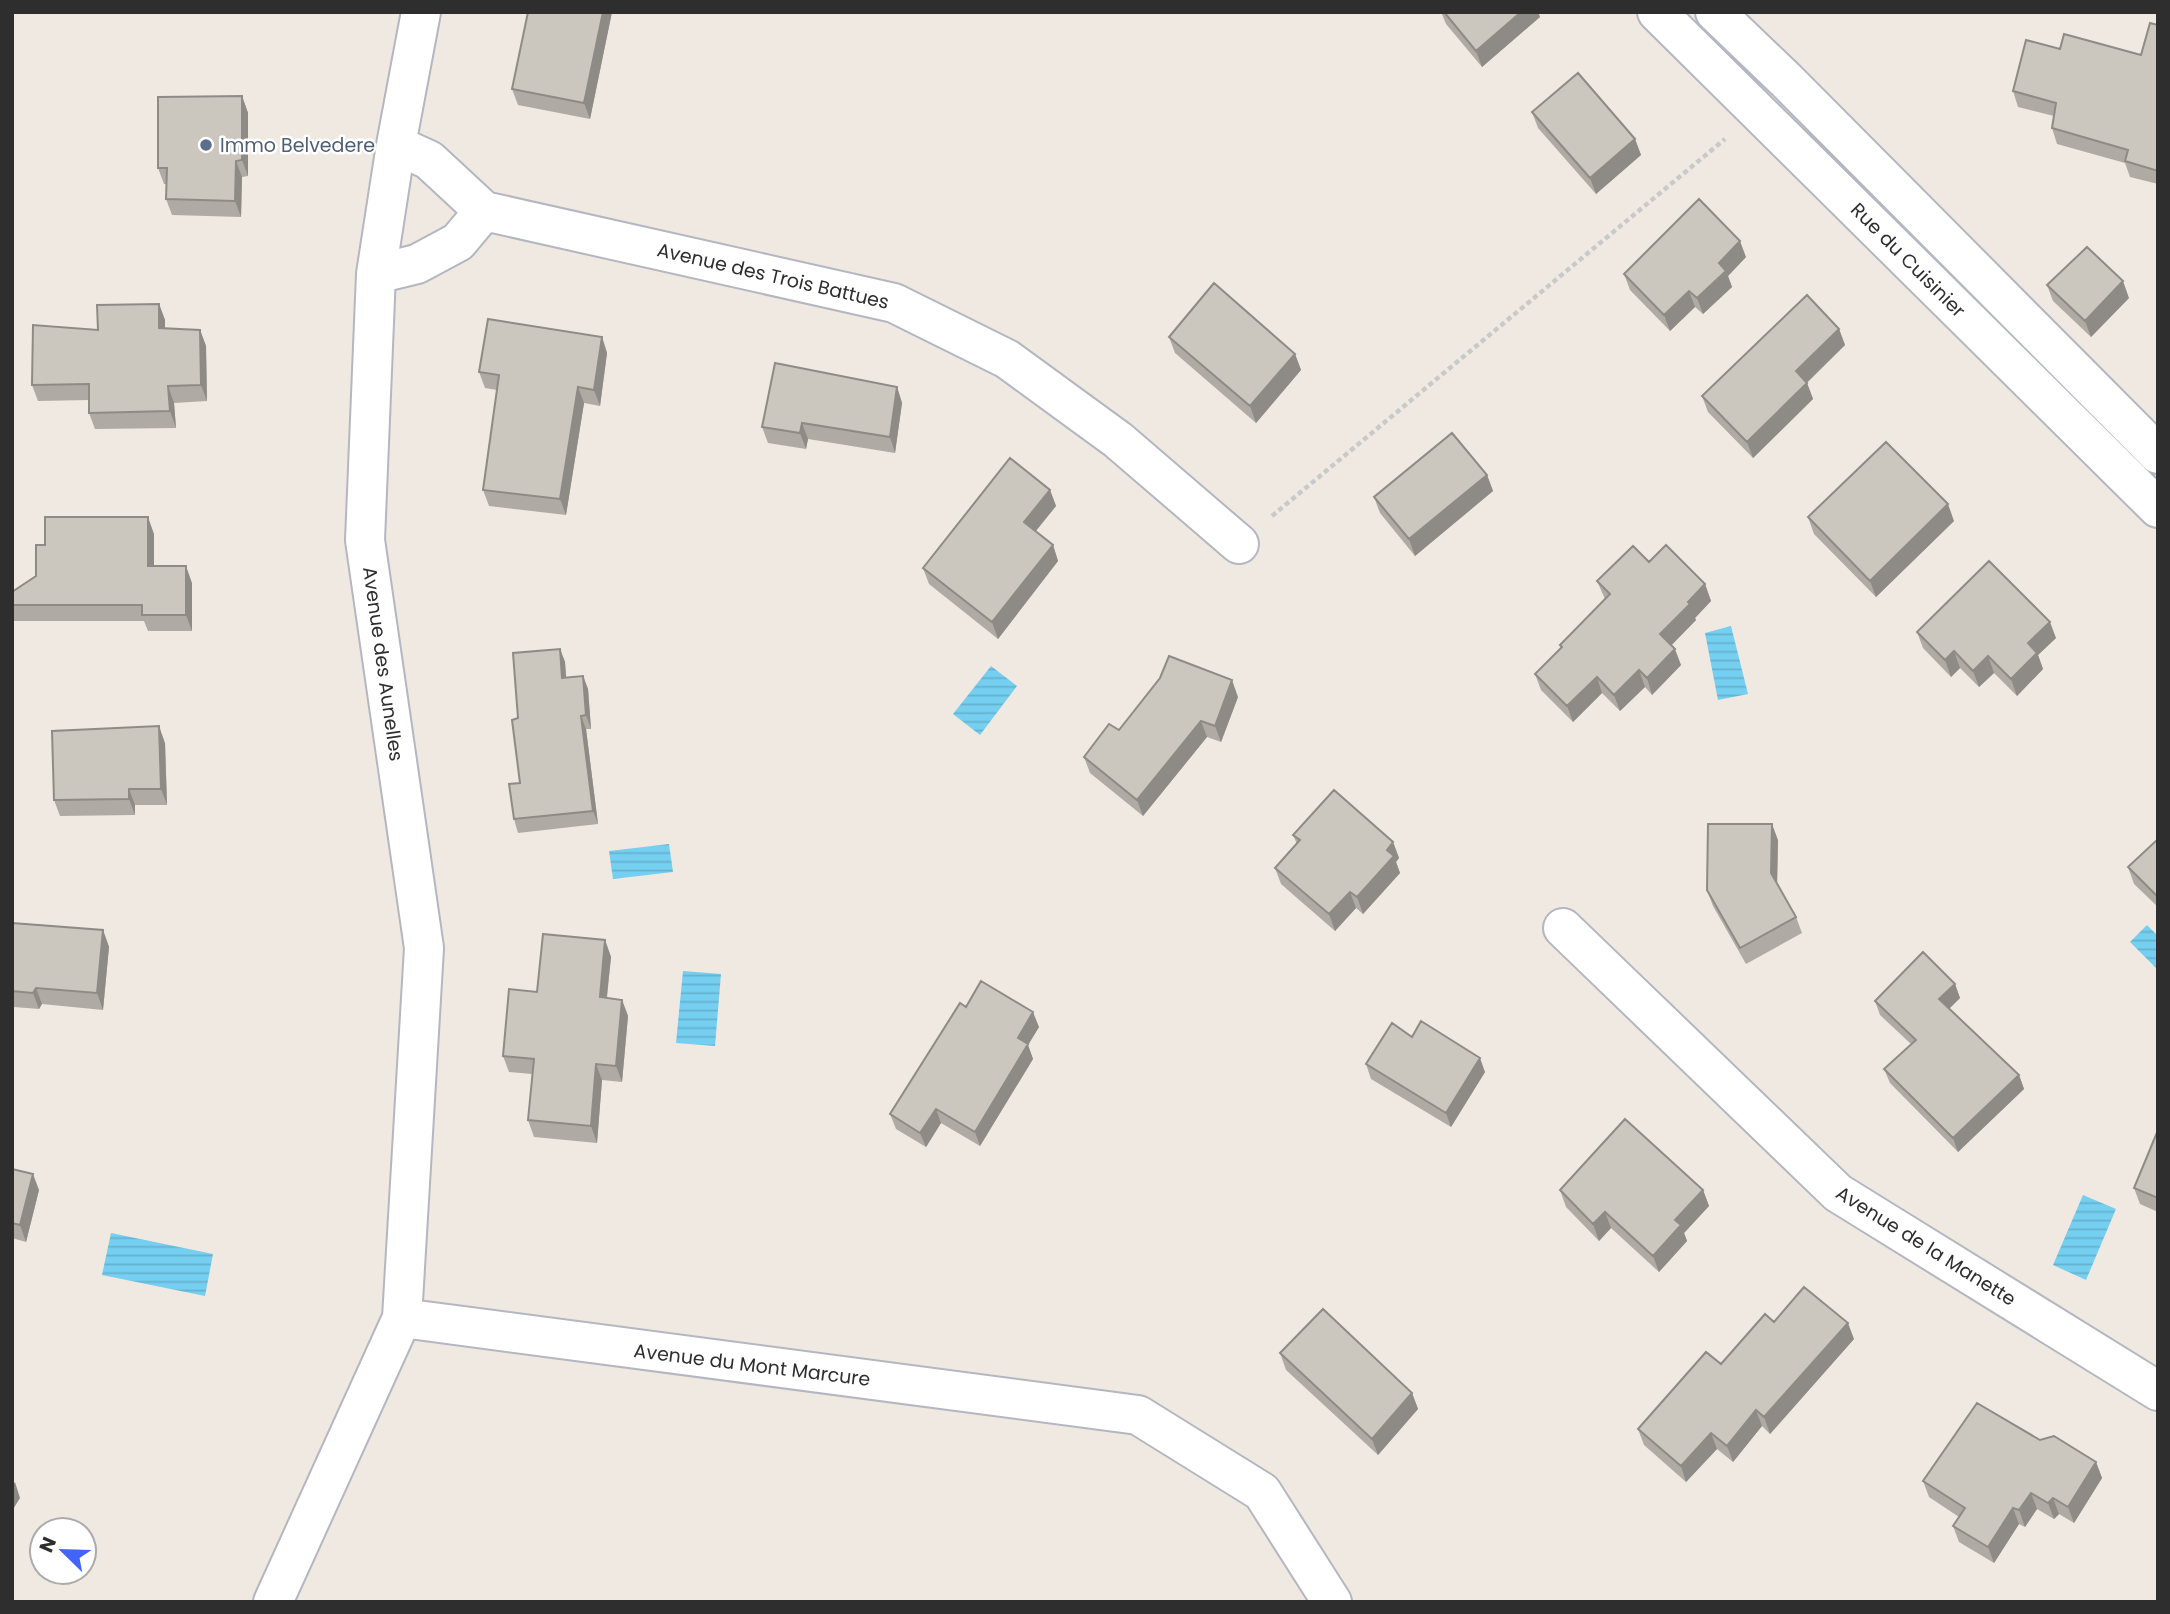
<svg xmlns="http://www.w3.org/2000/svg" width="2170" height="1614" viewBox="0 0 2170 1614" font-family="Poppins,sans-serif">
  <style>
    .water { fill: url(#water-rules) }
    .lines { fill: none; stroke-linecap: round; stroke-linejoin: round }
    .minor-casing { stroke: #b4b7c1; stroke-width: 42 }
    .path { stroke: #c9c9c9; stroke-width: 4.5; stroke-dasharray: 5 3.5; stroke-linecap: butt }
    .minor { stroke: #fff; stroke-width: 38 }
    .wall { fill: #afaba4 }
    .shaded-wall { fill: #8e8b86 }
    .building { fill: #cbc7bf; stroke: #8e8b86; stroke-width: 2 }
    .service-dot { fill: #5c6f8a; stroke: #fff; stroke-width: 2.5 }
    .labels { text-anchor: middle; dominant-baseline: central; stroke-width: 5; stroke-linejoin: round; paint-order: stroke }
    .service-label { font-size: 19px; fill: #4e5e75; stroke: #fff; text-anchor: start }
    .street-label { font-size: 19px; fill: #2e2e2e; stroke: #fff }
  </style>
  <defs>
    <pattern id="water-rules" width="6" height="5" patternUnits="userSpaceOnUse" patternTransform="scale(1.75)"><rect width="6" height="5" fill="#75cff0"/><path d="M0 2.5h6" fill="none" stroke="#66b2ce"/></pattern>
  </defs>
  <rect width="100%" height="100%" fill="#efe9e1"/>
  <path class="water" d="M1731,626L1748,694L1718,700L1705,633Z
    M991,666L1017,686L980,735L953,714Z
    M669,844L673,872L613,879L609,851Z
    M2147,925L2158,936V970L2130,942Z
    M683,971L721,974L715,1046L676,1043Z
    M2083,1195L2116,1209L2086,1280L2053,1265Z
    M111,1233L213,1254L205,1296L102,1275Z"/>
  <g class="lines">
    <defs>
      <path id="minor" d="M1657,12L2158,508
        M1715,12L1787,81L2158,454
        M396,145L429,160L484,211L894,303L1007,359L1118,440L1239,544
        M376,274L417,264L458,242L484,211
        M1563,928L1838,1193L2158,1391
        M402,1318L1138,1415L1262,1492L1332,1602
        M273,1602L402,1318L424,948L365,540L376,274L396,145L421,12"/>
    </defs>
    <use href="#minor" class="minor-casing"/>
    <path class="path" d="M1272,516L1725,139"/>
    <use href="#minor" class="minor"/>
  </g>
  <path class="wall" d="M612,12L590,119L518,105L512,89Z
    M1441,12H1538L1540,17L1482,67L1446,24Z
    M2158,25V184L2130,177L2125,163L2057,144L2052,128L2054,116L2018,107L2013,91L2060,49L2141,55Z
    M242,96L248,113V176L242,177L241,217L172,215L166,199V184H164L158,168Z
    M1532,112L1635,139L1641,155L1596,194L1538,128Z
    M1746,257L1728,276L1732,287L1703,314L1695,307L1670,331L1630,290L1624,274Z
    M2047,285L2129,298L2091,337L2053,301Z
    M159,304L165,320V329L200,330L206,346L207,401L174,403L176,428L95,429L89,413V400L38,401L32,385L98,330Z
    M1839,329L1845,345L1807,383L1813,399L1753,458L1708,412L1702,396Z
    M602,337L607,353L600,406L584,403L566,515L489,506L483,490L497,390L485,388L479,372Z
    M1169,337L1295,354L1301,370L1256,423L1175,353Z
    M897,387L902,403L895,453L808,439L806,449L768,443L762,427Z
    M1487,475L1493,491L1415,556L1380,513L1374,497Z
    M1050,490L1056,506L1036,531L1053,545L1058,561L998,639L929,584L923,568Z
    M1808,517L1954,521L1876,597L1814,534Z
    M154,534V566L192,583V631H148L144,621H12V592L36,576L45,545Z
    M1649,562L1705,584L1711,601L1695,618L1696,620L1671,645L1681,665L1652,695L1645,687L1620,711L1602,693L1573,722L1541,690L1535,674L1561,648L1560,645L1605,599L1597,581Z
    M1917,632L2056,638L2038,655L2043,669L2017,696L1994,673L1979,687L1960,668L1951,677L1923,648Z
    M560,649L565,662L566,678L583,676L588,689L591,729H586L598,824L518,833L514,819L520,783L518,718Z
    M1238,697L1221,742L1207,737L1143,816L1090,773L1084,757L1119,730Z
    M165,743L167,805H135V815L60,816L54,800Z
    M1293,835L1393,842L1399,858L1396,862L1400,873L1363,914L1356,908L1335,931L1281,884L1275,868L1297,844Z
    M2158,839V907L2134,884L2128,867Z
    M1778,840L1777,883L1796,917L1802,933L1746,964L1713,906L1707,890Z
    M12,923L103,930L109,947L103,1010L42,1004L39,1009L14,1007L12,1021Z
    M605,940L611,957L607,998L622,1000L628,1016L622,1082L602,1080L597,1143L534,1137L528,1120L532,1074L509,1072L503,1056L537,992Z
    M1955,984L1960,998L1949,1008L2019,1075L2024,1089L1958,1152L1890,1083L1884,1069L1911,1044L1880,1015L1875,1001Z
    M966,1007L1039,1027L1028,1045L1033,1059L980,1146L941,1123L926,1147L896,1129L890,1114Z
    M1412,1037L1485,1072L1451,1127L1371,1079L1366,1064Z
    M2158,1130V1212L2140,1204L2134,1188Z
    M12,1169L39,1190L26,1242L12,1238Z
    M1560,1190H1703L1709,1206L1684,1233L1687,1241L1659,1272L1611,1228L1599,1241L1566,1207Z
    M1774,1322L1854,1339L1770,1434L1762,1426L1733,1462L1717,1449L1686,1482L1644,1445L1638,1429Z
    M1280,1353L1412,1393L1418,1409L1378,1455L1286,1370Z
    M2040,1440L2096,1462L2102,1478L2074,1523L2059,1514L2054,1519L2037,1509L2025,1527L2019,1524L1994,1563L1959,1542L1953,1526L1959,1517L1929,1497L1923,1481Z"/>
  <path class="shaded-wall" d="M603,12H612L590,119L584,103Z
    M1521,12H1538L1540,17L1482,67L1476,51Z
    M242,96L248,113V176L242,160Z
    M1635,139L1641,155L1596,194L1590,178Z
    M236,161L242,177L241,217L235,201Z
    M1740,241L1746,257L1728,276L1732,287L1703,314L1697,298L1719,263Z
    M2123,281L2129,298L2091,337L2085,321Z
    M1689,291L1695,307L1670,331L1664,315Z
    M159,304L165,320V345L159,328Z
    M1839,329L1845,345L1802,387L1796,371Z
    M200,330L206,346L207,401L201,385Z
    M602,337L607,353L600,406L594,390Z
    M1295,354L1301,370L1256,423L1250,406Z
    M1807,383L1813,399L1753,458L1747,442Z
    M168,386L174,403L176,428L170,411Z
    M578,387L584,403L566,515L560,499Z
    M897,387L902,403L895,453L890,437Z
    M802,423L808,439L806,449L800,433Z
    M1487,475L1493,491L1415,556L1409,539Z
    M1050,490L1056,506L1030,538L1024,522Z
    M1948,504L1954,521L1876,597L1870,581Z
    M148,517L154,534V582L148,566Z
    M1053,545L1058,561L998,639L992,622Z
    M186,566L192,583V631L186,615Z
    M1705,584L1711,601L1695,618L1696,620L1666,651L1660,634Z
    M2050,622L2056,638L2038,655L2043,669L2017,696L2011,679L2028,643Z
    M560,649L565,662L567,691L562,678Z
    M1675,649L1681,665L1652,695L1647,678Z
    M1954,651L1960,668L1951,677L1945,660Z
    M1988,656L1994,673L1979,687L1973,671Z
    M1639,670L1645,687L1620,711L1614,695Z
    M583,676L588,689L591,729L586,715Z
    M1597,677L1602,693L1573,722L1567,706Z
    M1232,680L1238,697L1221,742L1215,726Z
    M581,716L586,729L598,824L593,811Z
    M1201,721L1207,737L1143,816L1137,800Z
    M159,726L165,743L167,805L161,789Z
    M129,789L135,805V815L129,799Z
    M1772,824L1778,840L1777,889L1771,873Z
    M1393,842L1399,858L1396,862L1400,873L1363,914L1357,897L1387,850Z
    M1350,892L1356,908L1335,931L1329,914Z
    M103,930L109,947L103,1010L97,993Z
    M605,940L611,957L605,1013L600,997Z
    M1955,984L1960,998L1945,1013L1939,999Z
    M36,988L42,1004L39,1009L33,993Z
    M622,1000L628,1016L622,1082L616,1066Z
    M1033,1012L1039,1027L1028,1045L1033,1059L980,1146L975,1132L1018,1038Z
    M1480,1058L1485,1072L1451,1127L1446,1113Z
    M596,1064L602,1080L597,1143L591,1126Z
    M2019,1075L2024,1089L1958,1152L1953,1138Z
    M936,1109L941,1123L926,1147L920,1133Z
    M33,1174L39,1190L26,1242L20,1225Z
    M1703,1190L1709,1206L1684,1233L1687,1241L1659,1272L1653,1256L1675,1220Z
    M1605,1212L1611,1228L1599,1241L1593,1224Z
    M1848,1323L1854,1339L1770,1434L1764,1417Z
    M1412,1393L1418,1409L1378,1455L1372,1439Z
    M1756,1410L1762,1426L1733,1462L1727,1446Z
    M1711,1433L1717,1449L1686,1482L1681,1466Z
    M2096,1462L2102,1478L2074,1523L2068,1507Z
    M15,1482L20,1498L12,1511V1486Z
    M2031,1493L2037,1509L2025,1527L2019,1510Z
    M2053,1498L2059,1514L2054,1519L2048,1503Z
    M2013,1508L2019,1524L1994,1563L1988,1547Z"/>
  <path class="building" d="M528,12H603L584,103L512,89Z
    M1444,12H1521L1476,51Z
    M2150,23L2158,25V171L2125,161L2128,150L2052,128L2056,103L2013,91L2026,40L2060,49L2064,34L2141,55Z
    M1578,73L1635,139L1590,178L1532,112Z
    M242,96V160L236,161L235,201L166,199L167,168H158V97Z
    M1699,199L1740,241L1719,263L1726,271L1697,298L1689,291L1664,315L1624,274Z
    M2087,247L2123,281L2085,321L2047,285Z
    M1214,283L1295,354L1250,406L1169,337Z
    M1807,295L1839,329L1796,371L1807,383L1747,442L1702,396Z
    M159,304V328L200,330L201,385L168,386L170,411L89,413V384L32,385L33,325L98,330L97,305Z
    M488,319L602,337L594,390L578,387L560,499L483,490L499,375L479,372Z
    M775,363L897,387L890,437L802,423L800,433L762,427Z
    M1452,433L1487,475L1409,539L1374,497Z
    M1886,442L1948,504L1870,581L1808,517Z
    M1010,458L1050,490L1024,522L1053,545L992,622L923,568Z
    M45,517H148V566H186V615H142V605H12V592L36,576V545H45Z
    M1666,545L1705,584L1688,602L1690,604L1660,634L1675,649L1647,678L1639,670L1614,695L1597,677L1567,706L1535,674L1562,647L1560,645L1610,594L1597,581L1633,546L1649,562Z
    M1989,561L2050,622L2028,643L2037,653L2011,679L1988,656L1973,671L1954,651L1945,660L1917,632Z
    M560,649L562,678L583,676L586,715L581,716L593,811L514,819L509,784L520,783L512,720L518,718L513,653Z
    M1169,656L1232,680L1215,726L1201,721L1137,800L1084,757L1109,724L1119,730L1160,678Z
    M159,726L161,789H129V799L54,800L52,731Z
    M1334,790L1393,842L1387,850L1394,856L1357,897L1350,892L1329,914L1275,868L1300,840L1293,835Z
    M1708,824H1772L1771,873L1796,917L1740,948L1707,890Z
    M2158,839V897L2128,867Z
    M12,923L103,930L97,993L36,988L33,993L12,991Z
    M543,934L605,940L600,997L622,1000L616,1066L596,1064L591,1126L528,1120L534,1059L503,1056L509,989L537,992Z
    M1923,952L1955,984L1939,999L2019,1075L1953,1138L1884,1069L1916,1040L1875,1001Z
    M981,981L1033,1012L1018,1038L1028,1044L975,1132L936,1109L920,1133L890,1114L960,1003L966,1007Z
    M1421,1021L1480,1058L1446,1113L1366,1064L1392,1023L1412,1037Z
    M1625,1119L1703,1190L1675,1220L1681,1225L1653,1256L1605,1212L1593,1224L1560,1190Z
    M2158,1130V1198L2134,1188Z
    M12,1169L33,1174L20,1225L12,1223Z
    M1804,1287L1848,1323L1764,1417L1756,1410L1727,1446L1711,1433L1681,1466L1638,1429L1706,1352L1721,1364L1765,1314L1774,1322Z
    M1323,1309L1412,1393L1372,1439L1280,1353Z
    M1977,1403L2040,1440L2054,1436L2096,1462L2068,1507L2053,1498L2048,1503L2031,1493L2019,1510L2013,1508L1988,1547L1953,1526L1965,1508L1923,1481Z"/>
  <circle class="service-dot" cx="206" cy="145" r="7"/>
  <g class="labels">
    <g class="service-label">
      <text x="220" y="145">Immo Belvedere</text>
    </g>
    <g class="street-label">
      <text transform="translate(1908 260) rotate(45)">Rue du Cuisinier</text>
      <text transform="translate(773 276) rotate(13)">Avenue des Trois Battues</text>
      <text transform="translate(383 664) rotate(82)">Avenue des Aunelles</text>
      <text transform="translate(1926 1246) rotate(32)">Avenue de la Manette</text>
      <text transform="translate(752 1365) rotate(7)">Avenue du Mont Marcure</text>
    </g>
  </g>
  <rect width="2170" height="1614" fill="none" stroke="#2e2e2e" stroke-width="28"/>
  <g transform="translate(63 1551) rotate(293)"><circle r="33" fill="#ffffff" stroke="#ababab" stroke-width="2"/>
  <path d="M0-5L12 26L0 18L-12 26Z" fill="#4264fb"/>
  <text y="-10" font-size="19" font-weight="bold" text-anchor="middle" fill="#2e2e2e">N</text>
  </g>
</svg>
